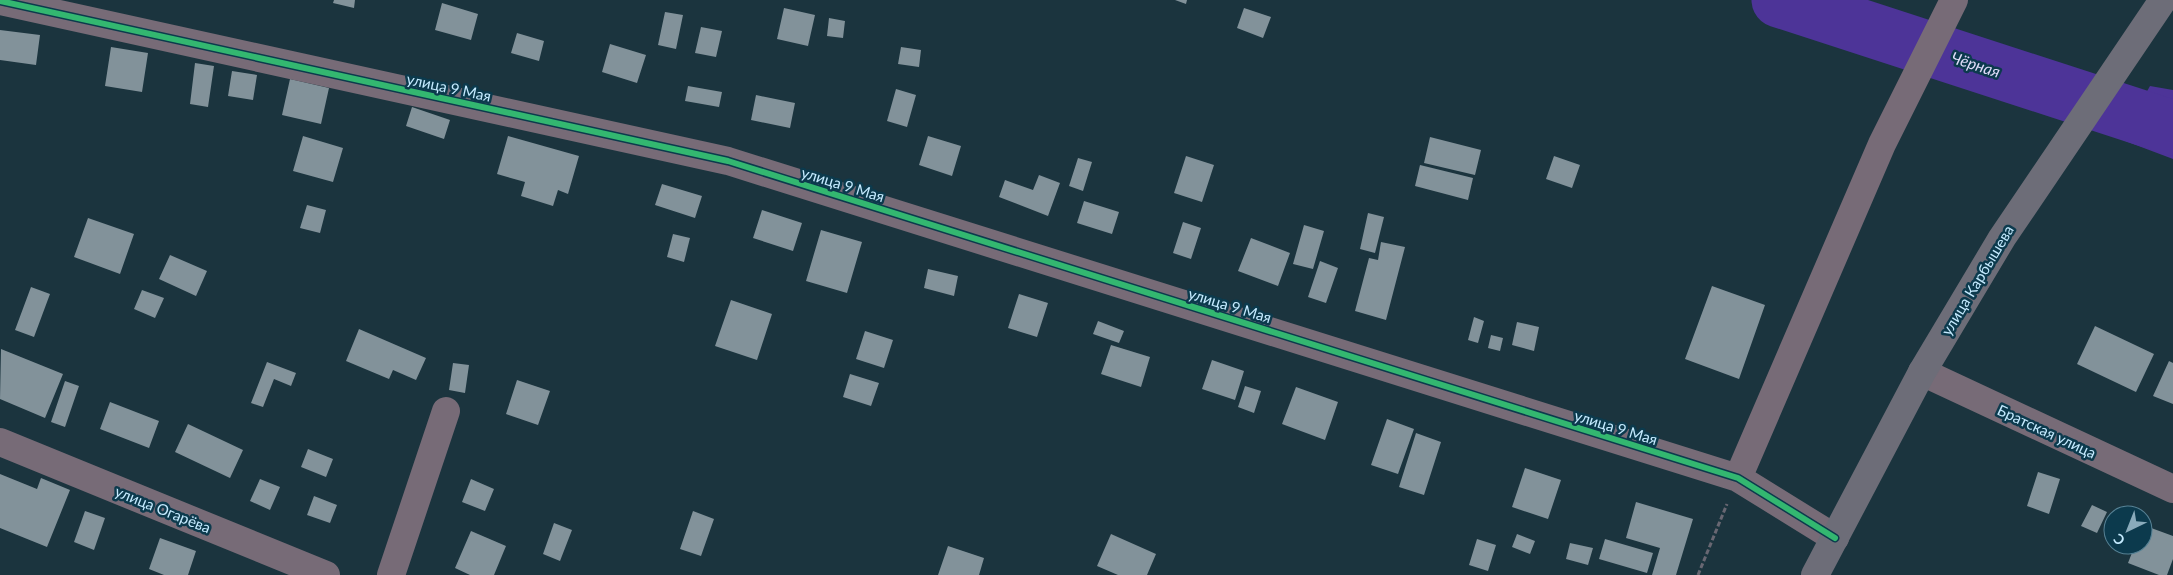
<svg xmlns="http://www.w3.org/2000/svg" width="2173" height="575" viewBox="0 0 2173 575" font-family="Lato,sans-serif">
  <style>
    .water { fill: #4d3498 }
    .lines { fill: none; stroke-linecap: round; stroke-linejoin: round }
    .river { stroke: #4d3498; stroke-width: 55 }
    .building { fill: #82929a }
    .path { stroke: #686772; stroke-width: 3; stroke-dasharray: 5 2.5; stroke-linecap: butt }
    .minor { stroke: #776b77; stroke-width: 28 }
    .major { stroke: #6d6d78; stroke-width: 28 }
    .cycleway-casing { stroke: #0c3a4d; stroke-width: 9 }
    .cycleway { stroke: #33b770; stroke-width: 6 }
    .labels { text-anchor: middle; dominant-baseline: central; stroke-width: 5; stroke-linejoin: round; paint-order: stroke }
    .street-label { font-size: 15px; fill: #c5ebff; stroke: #0c3a4d }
    .water-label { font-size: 16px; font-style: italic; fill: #dfdcf9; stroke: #0c3a4d }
  </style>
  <rect width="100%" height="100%" fill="#1b343e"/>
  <path class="water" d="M2150,86L2173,90V159L2120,139Z"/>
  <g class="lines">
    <path class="river" d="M1779,0L2173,128"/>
  </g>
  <path class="building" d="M334,0H355L354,8L333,3Z
    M1175,0H1187L1186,4Z
    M442,3L478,14L471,40L435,30Z
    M784,8L815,15L808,46L777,39Z
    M1244,8L1271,17L1263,38L1237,28Z
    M665,12L683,15L676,49L658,45Z
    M829,18L845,21L843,38L827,36Z
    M701,27L722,31L716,57L695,53Z
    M0,30L40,35L36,65L0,60Z
    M517,33L544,41L539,61L511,53Z
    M610,44L646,55L637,83L602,72Z
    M111,47L148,53L142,92L105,86Z
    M901,47L921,50L919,67L898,64Z
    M195,63L214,66L208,107L190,104Z
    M232,71L257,75L253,100L228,96Z
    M290,79L329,88L321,124L282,115Z
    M688,86L722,92L719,107L685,101Z
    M896,89L916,95L907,127L887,121Z
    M756,95L795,103L790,128L751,120Z
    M412,107L450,120L444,139L406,126Z
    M303,136L343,148L333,182L293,171Z
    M508,136L579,156L568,194L558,190L553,206L521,196L525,182L497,174Z
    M928,136L961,146L952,176L919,165Z
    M1430,137L1481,150L1475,175L1424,163Z
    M1186,156L1214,165L1202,202L1174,193Z
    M1554,156L1580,165L1572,188L1546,179Z
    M1078,158L1092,162L1083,191L1069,186Z
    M1420,165L1473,178L1468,200L1415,186Z
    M1039,175L1060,183L1048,216L999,197L1005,180L1033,190Z
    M662,184L702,196L695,218L655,205Z
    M1084,201L1119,212L1112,234L1077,223Z
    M307,205L326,210L320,233L300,228Z
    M762,210L802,223L793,251L753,238Z
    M1368,213L1384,217L1375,253L1360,249Z
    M88,218L134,234L120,274L74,257Z
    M1183,222L1201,228L1191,259L1173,253Z
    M1304,225L1324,231L1313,269L1293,264Z
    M821,230L862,242L847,293L806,281Z
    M673,234L690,238L684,262L667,257Z
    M1251,238L1290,253L1278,286L1238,271Z
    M1381,242L1405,247L1386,320L1355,311L1369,258L1378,260Z
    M170,255L207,271L196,296L159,279Z
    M1320,261L1338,268L1326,303L1308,297Z
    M928,269L958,276L954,296L924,288Z
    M1712,286L1765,305L1739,379L1685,359Z
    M31,287L50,294L34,337L15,330Z
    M142,290L164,298L155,318L134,309Z
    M1019,294L1048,303L1037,337L1008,328Z
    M731,300L772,314L757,360L715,346Z
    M1474,317L1484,321L1478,343L1468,340Z
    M1098,321L1124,331L1119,343L1093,334Z
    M1517,322L1539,327L1534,351L1512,345Z
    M2095,326L2154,354L2136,392L2077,364Z
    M359,329L426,358L416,380L393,370L389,379L346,361Z
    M865,331L893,340L884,368L856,359Z
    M1491,335L1503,338L1500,351L1488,348Z
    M1111,345L1150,357L1141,387L1101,374Z
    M1,349L63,374L45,418L0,399Z
    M1212,360L1244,371L1235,400L1202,389Z
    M2169,361L2173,363V404L2153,396Z
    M267,362L296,373L291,386L274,379L263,407L251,403Z
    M453,363L469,365L465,393L449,390Z
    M850,374L879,383L871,406L843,397Z
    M517,380L550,391L538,425L506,414Z
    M65,381L79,386L65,427L51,422Z
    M1245,386L1261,391L1254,413L1238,407Z
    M1296,387L1338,402L1325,440L1282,424Z
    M110,402L159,421L149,448L100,429Z
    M1387,419L1414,429L1398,474L1371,465Z
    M188,424L243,450L230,478L175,452Z
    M1416,433L1441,442L1424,495L1399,487Z
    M308,449L333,459L326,477L301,467Z
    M1525,468L1561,480L1548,519L1512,507Z
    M2038,472L2060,479L2049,514L2027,506Z
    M0,474L37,489L41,478L70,490L47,547L0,528Z
    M260,479L280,487L270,510L250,501Z
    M471,479L494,489L485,511L462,502Z
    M314,496L337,505L330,523L307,515Z
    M1636,502L1693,519L1676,575H1652L1660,548L1626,538Z
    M2092,505L2107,512L2097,533L2081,526Z
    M85,511L105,518L94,550L74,542Z
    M693,511L714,519L701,556L680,549Z
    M554,523L572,530L560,561L543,554Z
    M2143,525L2173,536V559L2167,575H2159L2128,563L2135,545H2143Z
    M471,531L506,546L494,575H470L455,568Z
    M1111,534L1156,554L1147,575H1118L1097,566Z
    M1517,534L1535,541L1530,554L1512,547Z
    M160,538L196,551L188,575H164L149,569Z
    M1477,539L1496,545L1488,571L1469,565Z
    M1605,539L1653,553L1647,573L1599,559Z
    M1570,543L1593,548L1588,565L1566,559Z
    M948,546L984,558L979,575H938Z"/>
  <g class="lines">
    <path class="path" d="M1698,575L1727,504"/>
    <path class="minor" d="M0,1L728,161L1738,478L1835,538
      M1922,372L2173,489
      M0,442L326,575
      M1738,478L1882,144L1954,0
      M391,575L446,411"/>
    <path class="major" d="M1815,575L1922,372L2002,238L2163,0"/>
    <defs>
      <path id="cycleway" d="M0,1L728,161L1738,478L1835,538"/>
    </defs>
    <use href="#cycleway" class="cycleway-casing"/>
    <use href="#cycleway" class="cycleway"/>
  </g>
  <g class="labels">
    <g class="street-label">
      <text transform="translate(449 87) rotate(12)">улица 9 Мая</text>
      <text transform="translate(843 184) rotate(17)">улица 9 Мая</text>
      <text transform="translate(1977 280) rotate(-59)">улица Карбышева</text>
      <text transform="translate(1230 305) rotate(17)">улица 9 Мая</text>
      <text transform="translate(1616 427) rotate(17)">улица 9 Мая</text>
      <text transform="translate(2047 431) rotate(25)">Братская улица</text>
      <text transform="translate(163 509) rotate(22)">улица Огарёва</text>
    </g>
    <g class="water-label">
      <text transform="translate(1976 64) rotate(18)">Чёрная</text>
    </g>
  </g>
  <g transform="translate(2128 530) rotate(223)"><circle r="24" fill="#0c3a4d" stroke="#568194"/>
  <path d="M0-4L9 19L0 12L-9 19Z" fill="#8aabbb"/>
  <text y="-8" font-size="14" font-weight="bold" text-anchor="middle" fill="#c5ebff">С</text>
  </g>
</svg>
